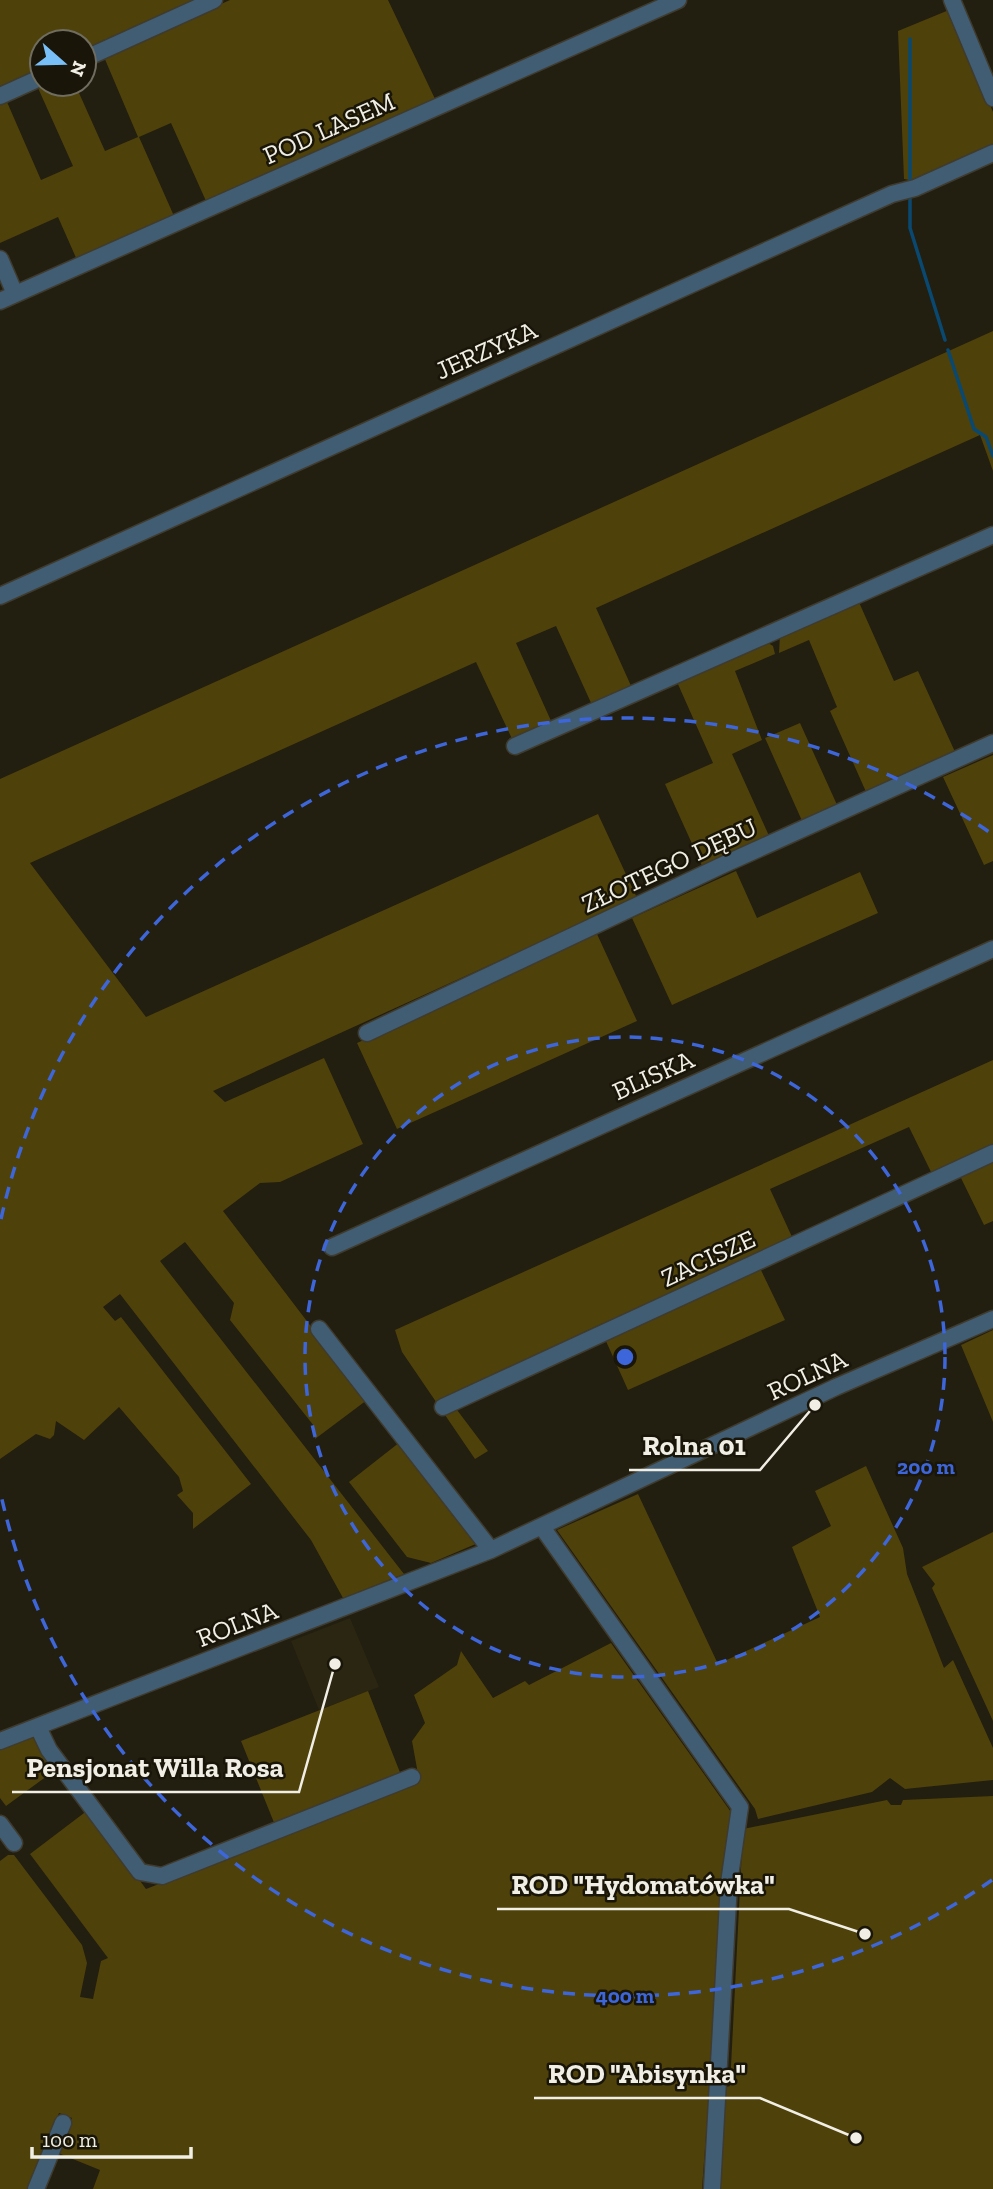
<svg xmlns="http://www.w3.org/2000/svg" width="993" height="2189" viewBox="0 0 993 2189" font-family="'Zilla Slab',serif">
  <style>
    .built { fill: #2b2611 }
    .green { fill: #4e410a }
    .lines { fill: none; stroke-linecap: round; stroke-linejoin: round }
    .stream { stroke: #094971; stroke-width: 3.5 }
    .minor-casing { stroke: #3f3b2e; stroke-width: 19 }
    .minor { stroke: #405d74; stroke-width: 16 }
    .ring { fill: none; stroke: #3d66da; stroke-width: 3.5; stroke-dasharray: 12 9 }
    .labels { text-anchor: middle; dominant-baseline: central; stroke-width: 5; stroke-linejoin: round; paint-order: stroke }
    .street-label { font-size: 26px; fill: #f1efe5; stroke: #191508 }
    .centre { fill: #3d66da; stroke: #191508; stroke-width: 3.5 }
    .ring-label { font-size: 21px; text-anchor: middle; font-weight: bold; fill: #3d66da; stroke: #191508; stroke-width: 5; stroke-linejoin: round; paint-order: stroke }
    .leader { fill: none; stroke: #f1efe5; stroke-width: 2.5 }
    .callout-dot { fill: #f1efe5; stroke: #191508; stroke-width: 2.5 }
    .callout-label { font-size: 28px; text-anchor: middle; font-weight: bold; fill: #f1efe5; stroke: #191508; stroke-width: 5; stroke-linejoin: round; paint-order: stroke }
  </style>
  <rect width="100%" height="100%" fill="#221e10"/>
  <path class="built" d="M350,1618L379,1687L319,1710L291,1641Z"/>
  <path class="green" d="M0,0H197L84,51V42H42V69L0,88Z
    M230,0H388L436,101L206,201L171,123L139,137L174,216L77,260L58,217L0,243V104L7,102L41,180L73,166L38,88L45,84H75L105,151L138,137L104,57Z
    M949,10L993,112V146L915,181L904,179L898,31Z
    M993,331V471L980,435L596,608L632,688L592,705L556,626L516,643L552,723L513,741L476,662L30,863L146,1017L598,814L637,898L213,1091L225,1102L324,1058L363,1144L280,1182L260,1183L223,1211L367,1400L315,1439L314,1426L230,1320L234,1303L185,1242L160,1261L404,1574L343,1598L311,1540L120,1294L103,1307L115,1321L121,1317L251,1484L193,1529V1513L177,1495L183,1491L179,1477L119,1407L84,1440L56,1421L54,1435L50,1439L36,1434L0,1459V779Z
    M858,600L894,681L918,671L956,754L867,794L830,711L837,707L809,640L779,653L780,635Z
    M765,641L773,646L775,654L735,671L762,740L732,754L770,838L703,868L665,784L713,763L677,682Z
    M800,723L838,807L803,823L765,738Z
    M993,755V861L984,865L943,777Z
    M736,871L757,918L860,872L878,913L672,1005L632,918Z
    M597,934L637,1021L397,1129L357,1043Z
    M993,1060V1148L933,1176L909,1127L770,1189L793,1239L588,1330L448,1398L488,1451L475,1459L402,1352L395,1330Z
    M993,1161V1221L984,1225L960,1176Z
    M760,1268L785,1320L628,1390L605,1339Z
    M993,1330V1422L961,1345Z
    M400,1442L478,1543L431,1563L407,1557L349,1482Z
    M866,1466L903,1548L907,1574L944,1668L953,1660L993,1748V1780L905,1789L890,1778L872,1792L758,1819L755,1809L557,1530L638,1494L718,1664L820,1617L792,1547L831,1526L815,1491Z
    M993,1532V1721L932,1588L935,1584L922,1567Z
    M611,1643L738,1822L726,1861L702,2189H93L100,2170L58,2153L72,2118L59,2113L30,2189H0V1861L8,1855H14L82,1945L87,1963L80,1997L93,1999L101,1961L108,1958L30,1854L88,1810L146,1889L406,1788L418,1774L412,1741L425,1723L414,1695L457,1665L461,1651L493,1698L525,1681L529,1685Z
    M368,1691L401,1775L275,1825L241,1741Z
    M35,1737L58,1768L6,1806L0,1798V1749Z
    M993,1796V2189H717L722,2088L730,2086L743,1829L887,1800L891,1805H901L903,1800Z"/>
  <g class="lines">
    <path class="stream" d="M910,180V39
      M910,195V228L945,340
      M948,350L974,429L986,437L993,456"/>
    <defs>
      <path id="minor" d="M952,0L993,98
        M84,59L214,0
        M0,96L42,77
        M0,259L15,294
        M0,301L678,0
        M0,596L892,194L915,188L993,153
        M515,746L993,535
        M367,1033L725,864L993,743
        M332,1247L993,949
        M319,1329L491,1550
        M443,1407L993,1153
        M542,1527L740,1807L729,1883L712,2189
        M38,1727L49,1750L140,1872L162,1876L412,1777
        M0,1741L491,1550L836,1387L993,1319
        M0,1824L14,1843
        M36,2189L63,2123"/>
    </defs>
    <use href="#minor" class="minor-casing"/>
    <use href="#minor" class="minor"/>
  </g>
  <g class="ring">
    <circle cx="625" cy="1357" r="320"/>
    <path d="M992 1880A639 639 0 0 1 1 1495M1 1219A639 639 0 0 1 992 834"/>
  </g>
  <g class="labels">
    <g class="street-label">
      <text transform="translate(329 128) rotate(-24)">POD LASEM</text>
      <text transform="translate(486 350) rotate(-24)">JERZYKA</text>
      <text transform="translate(669 865) rotate(-25)">ZŁOTEGO DĘBU</text>
      <text transform="translate(653 1075) rotate(-24)">BLISKA</text>
      <text transform="translate(708 1258) rotate(-25)">ZACISZE</text>
      <text transform="translate(807 1375) rotate(-25)">ROLNA</text>
      <text transform="translate(237 1624) rotate(-21)">ROLNA</text>
    </g>
  </g>
  <circle cx="625" cy="1357" r="10" class="centre"/>
  <g class="ring-label">
    <text x="926" y="1474">200 m</text>
    <text x="625" y="2003">400 m</text>
  </g>
  <path class="leader" d="M815 1405L760 1470H629M335 1664L299 1792H12M865 1934L789 1909H497M856 2138L760 2098H534"/>
  <g class="callout-dot">
    <circle cx="815" cy="1405" r="7"/>
    <circle cx="335" cy="1664" r="7"/>
    <circle cx="865" cy="1934" r="7"/>
    <circle cx="856" cy="2138" r="7"/>
  </g>
  <g class="callout-label">
    <text x="694" y="1455">Rolna 01</text>
    <text x="155" y="1777">Pensjonat Willa Rosa</text>
    <text x="643" y="1894">ROD "Hydomatówka"</text>
    <text x="647" y="2083">ROD "Abisynka"</text>
  </g>
  <g transform="translate(63 63) rotate(110)"><circle r="33" fill="#191508" stroke="#6f6c60" stroke-width="2"/>
  <path d="M0-5L12 26L0 18L-12 26Z" fill="#78bff7"/>
  <text y="-10" font-size="19" font-weight="bold" text-anchor="middle" fill="#f1efe5">N</text>
  </g>
  <path d="M32 2147v10h159v-10" fill="none" stroke="#f1efe5" stroke-width="3.5"/>
  <text x="42" y="2147" font-size="21" fill="#f1efe5" stroke="#191508" stroke-width="5" paint-order="stroke">100 m</text>
</svg>
